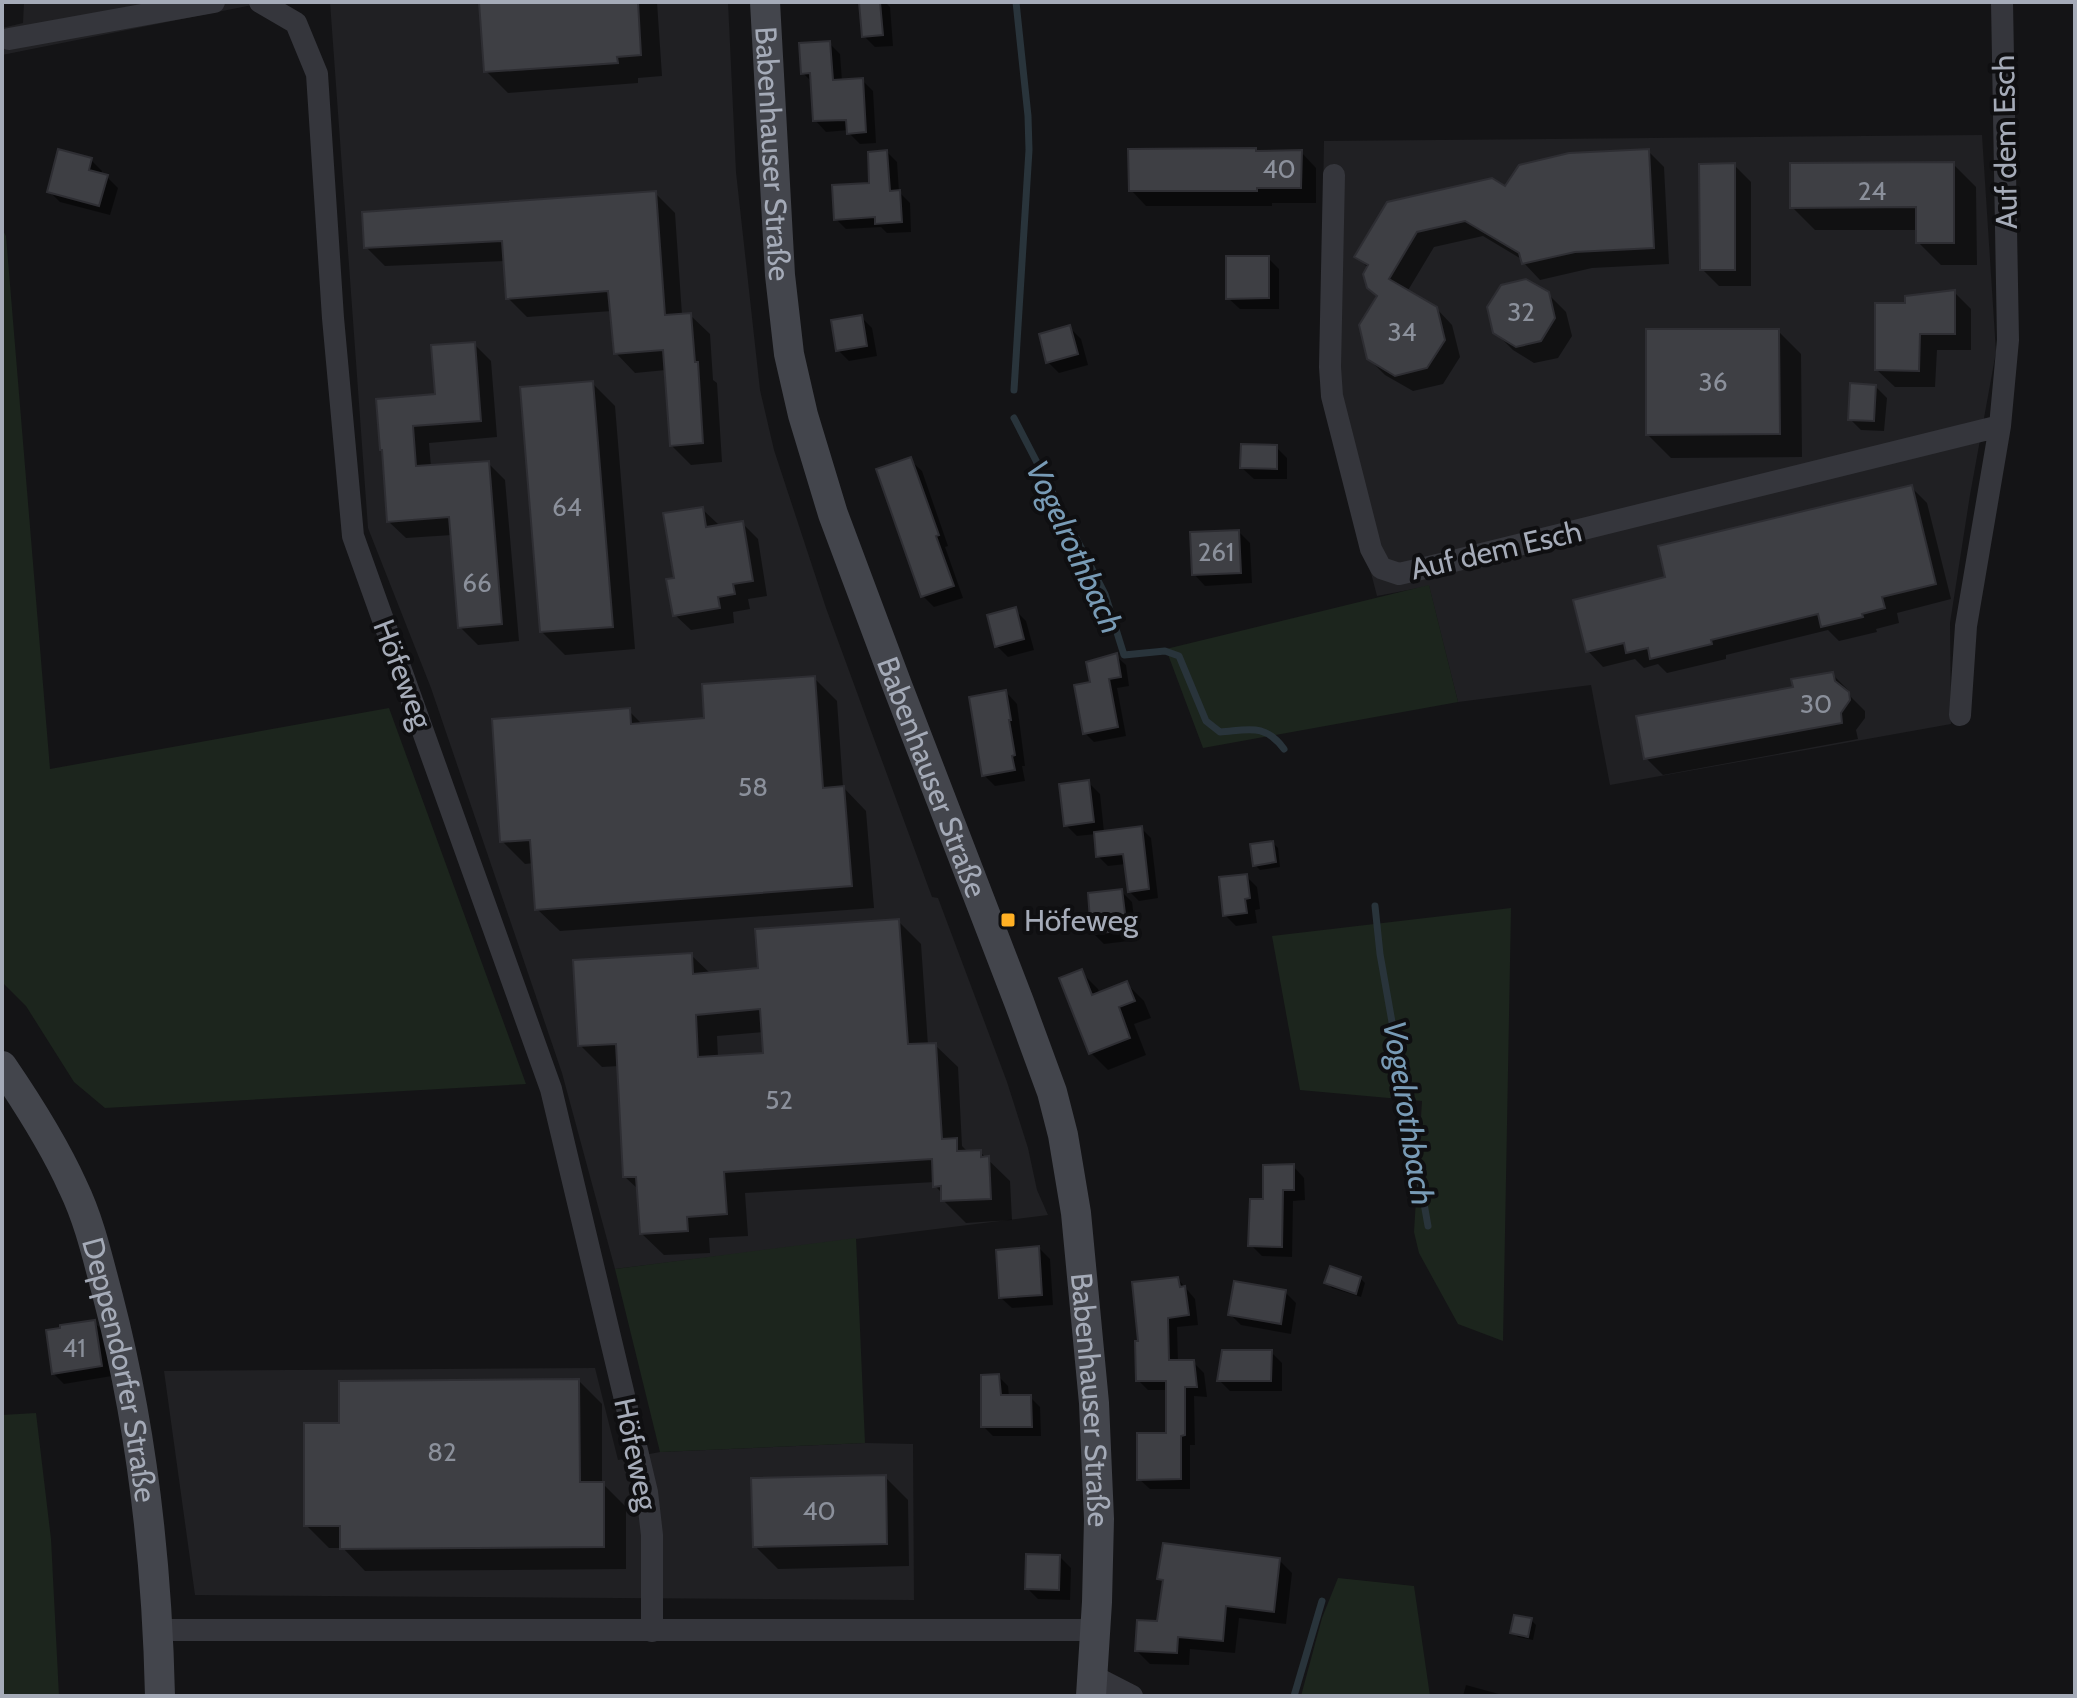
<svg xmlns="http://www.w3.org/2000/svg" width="2077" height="1698" viewBox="0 0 2077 1698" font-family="Cabin,sans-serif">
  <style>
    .built { fill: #202023 }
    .green { fill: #1c251d }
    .shadow { fill: #0007; fill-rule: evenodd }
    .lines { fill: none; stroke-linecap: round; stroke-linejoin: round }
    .stream { stroke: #29343b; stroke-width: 7 }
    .building { fill: #3e3f44; stroke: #2e2e33; stroke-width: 2; fill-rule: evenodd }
    .street { stroke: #35363c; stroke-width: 22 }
    .secondary { stroke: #43454c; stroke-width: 30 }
    .poi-dot { fill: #ffb024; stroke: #0f0f11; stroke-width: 3 }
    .labels { text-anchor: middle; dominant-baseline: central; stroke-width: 8; stroke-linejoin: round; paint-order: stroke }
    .number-label { font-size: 26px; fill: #8b909b }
    .street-label { font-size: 30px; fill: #a5abb8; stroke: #0f0f11 }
    .poi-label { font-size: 30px; fill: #a5abb8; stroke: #0f0f11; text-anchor: start }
    .water-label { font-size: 32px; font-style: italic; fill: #789bb6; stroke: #0f0f11 }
  </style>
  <rect width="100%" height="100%" fill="#141416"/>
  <path class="built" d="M24,2H267L2,55V28L23,23Z
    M330,2H728L736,172L760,390L774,450L826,608L932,897L938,898L1007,1082L1028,1148L1037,1190L1048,1215L615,1269L562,1073L431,688L368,528Z
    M1982,135L1996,352L1970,495L1950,623L1951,724L1610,785L1591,685L1458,702L1429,586L1377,596L1320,377L1324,141Z
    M595,1368L618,1460L660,1452L865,1443L913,1444L914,1600L195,1595L164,1371Z"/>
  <path class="green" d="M2,229L6,236L50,769L389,708L526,1084L105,1108L74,1082L26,1006L2,982Z
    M1429,585L1458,702L1203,748L1166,649Z
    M1511,908L1503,1341L1458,1324L1419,1253L1414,1232L1422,1101L1300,1090L1272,936Z
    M856,1238L865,1443L660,1452L615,1269Z
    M36,1413L51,1539L59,1696H2V1415Z
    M1338,1578L1414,1586L1430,1696H1301L1322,1618Z"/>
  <path class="shadow" d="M481,2H657L662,76L638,78V83L508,93L486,71Z
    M861,2H885L890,7L893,46L875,47L864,36Z
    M829,43L840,54L842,81L862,80L873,91L876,143L860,144L849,133V130L826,132L815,120L812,82L803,73Z
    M1255,150L1258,153L1301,152L1316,168V203H1272V206H1146L1131,190Z
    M1648,151L1664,167L1669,264L1592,268L1540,280L1524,263L1523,260L1483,236L1434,247L1407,292L1436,308L1452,325L1460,357L1443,384L1413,391L1385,375L1368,358L1379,297L1368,268L1357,256L1506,189Z
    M887,152L897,162L899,192L910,203L911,232L887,233L881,227L846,229L836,219L871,185Z
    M91,160L102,171L101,176L107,177L118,188L110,215L60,202L49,191Z
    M1953,164L1976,187L1977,265H1941L1918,242V230H1815L1792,207Z
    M1734,165L1751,182V286H1719L1702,269Z
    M655,193L675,213L682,315H690L710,334L713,380L717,383L722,462L691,465L671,445L666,370L635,373L616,353L612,311L527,317L508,298L505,261L385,266L366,247Z
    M1268,258L1279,269V309H1240L1228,298Z
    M1954,292L1971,309V350H1937L1935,387H1895L1877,370L1907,305Z
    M1548,294L1566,312L1572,336L1558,358L1534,363L1513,350L1495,332Z
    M861,317L872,328L877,356L849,361L838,350Z
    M1070,328L1081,339L1088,365L1059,373L1048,362Z
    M1778,331L1801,354L1802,457L1671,458L1648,435Z
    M474,344L491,361L497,437L429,443L431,467L488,463L505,480L519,641L478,645L460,627L452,535L406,538L388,521L384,452L437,396Z
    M592,383L615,406L635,649L565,655L542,632Z
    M1876,387L1887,398L1884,431L1861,430L1850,419Z
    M1276,447L1287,458V479H1254L1242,468Z
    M910,460L922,471L948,546L945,547L963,598L934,607L923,596Z
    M1911,487L1927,503L1951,599L1897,613L1899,623L1876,629L1877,632L1839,641L1828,630L1726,655V659L1667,673L1658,664L1644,668L1635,659L1603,667L1588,651L1668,578Z
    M702,509L718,524V527L742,523L758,539L767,596L748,599L750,609L733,612L734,623L691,630L675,615L676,580Z
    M1239,532L1250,543L1252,583L1205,586L1194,574Z
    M1015,610L1026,621L1034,650L1008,657L997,646Z
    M1116,656L1126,665L1129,686L1117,688L1126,736L1094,742L1085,733L1092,684Z
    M1832,674L1849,691L1851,697L1865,711V718L1856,730L1858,739L1663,775L1646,758L1795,688Z
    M814,678L837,701L843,787L866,811L874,908L560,931L537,909L534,863L525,864L502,841L629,711L643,725L706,720Z
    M1006,692L1017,704L1025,766H1022L1025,781L995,786L984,775Z
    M1088,782L1100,794L1104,832L1141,828L1151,838L1158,898L1139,901L1129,891L1126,864L1108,866L1098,856L1096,834L1077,836L1066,825Z
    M1273,843L1278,848L1280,867L1260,870L1255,865Z
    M1246,876L1257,887L1260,909L1255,910L1257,923L1236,926L1225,915Z
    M1121,891L1132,902L1137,940L1104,944L1093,933Z
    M899,922L921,944L928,1045H935L958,1067L962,1146L968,1152H980L1010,1181L1012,1220L966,1223L943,1200V1194L935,1186V1182L745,1193L748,1236L709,1238L710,1253L664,1255L641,1233L639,1190L625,1177L619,1066L602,1067L580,1045L691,955L711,974L760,970ZM764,1032L765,1055L718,1057L717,1036Z
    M1081,972L1098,989L1100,994L1127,984L1144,1001L1151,1018L1134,1024L1146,1055L1108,1070L1091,1053Z
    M1293,1166L1304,1178L1305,1200L1293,1201L1292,1257L1262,1256L1251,1245L1265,1201Z
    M1039,1248L1050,1259L1053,1305L1012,1308L1000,1297Z
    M1360,1278L1365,1283L1361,1297L1332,1288L1327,1283Z
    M1178,1279L1195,1299L1198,1325L1177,1327L1178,1362H1193L1204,1373L1207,1397L1194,1396L1195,1445H1190V1489H1150L1139,1479L1168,1435V1390H1148L1138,1380Z
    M1285,1292L1296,1303L1291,1334L1241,1325L1230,1314Z
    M94,1322L105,1333L112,1376L64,1384L53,1373Z
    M1271,1352L1282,1363V1391H1230L1219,1380Z
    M998,1376L1008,1386L1009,1397H1030L1040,1407L1041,1436H993L983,1426Z
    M579,1381L602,1404V1483L626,1507V1569L365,1571L343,1548H329L306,1525L341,1425Z
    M885,1477L908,1500L909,1566L778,1569L755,1546Z
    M1060,1557L1071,1568L1070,1600L1038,1599L1027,1588Z
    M1279,1560L1292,1573L1286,1624L1239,1618L1235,1653L1190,1649L1189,1665L1150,1664L1137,1651L1159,1623L1165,1583L1160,1578Z
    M1531,1620L1536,1625L1533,1640L1518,1637L1513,1632Z
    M1466,1685L1506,1696H1507H1463Z"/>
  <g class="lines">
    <path class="stream" d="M1014,390L1029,150L1028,116L1016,2
      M1014,418L1105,594L1124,655L1165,651L1179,656L1206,721L1220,732C1249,730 1265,723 1284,749
      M1375,906L1380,954L1428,1226
      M1294,1696L1322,1601"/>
  </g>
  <path class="building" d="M479,2H638L641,55L617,57L618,63L484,72Z
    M859,2H880L883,35L862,37Z
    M830,41L833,80L863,78L866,132L847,134L846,120L813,121L810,73L801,74L799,43Z
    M1256,148V151L1302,150L1301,188H1257V191H1129L1128,149Z
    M58,149L92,158L89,170L108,175L99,206L47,192Z
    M1649,149L1654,248L1575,252L1522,264L1519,253L1465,221L1417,232L1389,279L1437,307L1445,340L1427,368L1395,376L1367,359L1359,325L1377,296L1367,288L1363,274L1368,265L1354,257L1387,202L1492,178L1505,186L1519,165L1569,153Z
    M887,150L890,191L900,190L902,222L875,224V217L834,220L832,185L869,183L868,152Z
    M1954,162V243H1916V207L1790,208V163Z
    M1735,163V270H1700L1699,164Z
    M656,191L665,315L691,313L695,362H698L703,443L670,446L663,350L614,354L608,291L506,299L502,241L364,248L362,212Z
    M1226,256H1269V298L1226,299Z
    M1526,279L1549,292L1555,318L1541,341L1516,347L1493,333L1487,307L1501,285Z
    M1955,290V334H1920L1919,371L1875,370V303H1905V296Z
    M862,315L867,346L836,351L831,320Z
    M1070,325L1078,354L1046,363L1039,334Z
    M1646,329H1779L1780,434L1646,435Z
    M475,342L481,421L413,426L416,466L489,461L502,624L458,628L449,517L387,522L382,450H380L376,399L435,394L431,345Z
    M593,381L613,627L540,632L520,387Z
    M1850,383L1876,385L1874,421L1848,420Z
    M1241,444L1277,445V469L1240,468Z
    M911,457L939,535L936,536L954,586L921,597L876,469Z
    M1912,485L1936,584L1882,597L1885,608L1862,614L1863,617L1821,627L1818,614L1711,640L1712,644L1650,659L1648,648L1626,653L1624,643L1586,652L1573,600L1665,577L1658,546Z
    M703,507L706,527L743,521L753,581L733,584L735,594L718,597L720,608L673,616L666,579L674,578L663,513Z
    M1239,530L1241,573L1192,575L1190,532Z
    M1016,607L1024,639L995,647L987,615Z
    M1117,653L1121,677L1109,679L1118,727L1083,734L1074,685L1090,682L1086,662Z
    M1833,672L1835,681L1849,692L1850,700L1841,713L1842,723L1644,759L1636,716L1793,687L1791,679Z
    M815,676L823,788L844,786L852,886L535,910L530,840L500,842L492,719L630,708L631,724L704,718L702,684Z
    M1006,690L1011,720H1009L1015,755L1012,756L1015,770L982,776L969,697Z
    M1089,780L1094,822L1064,826L1059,784Z
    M1142,826L1149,889L1128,892L1123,854L1096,857L1094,832Z
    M1273,841L1276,862L1253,866L1250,844Z
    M1247,874L1250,898L1245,899L1247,913L1223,916L1219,877Z
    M1122,889L1127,930L1091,934L1088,893Z
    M899,919L908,1044L936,1043L942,1139L957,1138V1151L981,1150V1157L989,1156L991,1199L941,1201V1186L933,1187L932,1159L724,1172L727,1214L687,1217L688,1231L640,1234L636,1177H623L616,1044L578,1046L573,960L692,953L693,974L758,968L755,929ZM760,1009L763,1053L698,1057L696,1015Z
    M1082,969L1092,995L1127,981L1135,1001L1119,1007L1130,1038L1089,1054L1059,978Z
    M1294,1164V1190H1283L1282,1247L1248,1246L1250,1199H1263V1165Z
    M1039,1246L1042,1295L999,1298L996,1250Z
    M1330,1266L1361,1277L1356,1294L1324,1283Z
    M1178,1277L1180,1287L1185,1286L1189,1315L1168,1318L1169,1360H1194L1197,1387H1185V1435L1181,1436V1479L1137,1480V1433H1166V1381H1136L1135,1341H1138L1132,1282Z
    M1234,1281L1286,1290L1281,1324L1228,1315Z
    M95,1320L102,1366L52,1374L46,1330L60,1328V1325Z
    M1222,1350H1272L1271,1381H1217Z
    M999,1374L1001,1395H1031L1032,1427H981V1375Z
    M579,1379L580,1482H604V1547L340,1549V1526H304V1423H339V1381Z
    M886,1475L887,1544L753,1547L751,1478Z
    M1163,1543L1280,1558L1274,1612L1226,1606L1223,1641L1178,1637L1177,1653L1135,1651L1137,1620L1157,1621L1163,1580L1157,1579Z
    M1026,1554L1060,1555L1059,1590L1025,1589Z
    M1514,1615L1532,1618L1528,1637L1510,1633Z"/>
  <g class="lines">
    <path class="street" d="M260,2L296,23L317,74L333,318L353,536L551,1089L647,1492L652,1535V1631
      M9,39L214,2
      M1334,175L1330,367L1332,396L1371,549L1381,568L1399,574L1425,568L2000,426
      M1960,715L1966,626L2000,426L2008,340L2002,2
      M158,1630H1096
      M1093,1676L1132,1696"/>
    <g class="secondary">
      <path id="s1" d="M765,2L780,275L789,354L803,415L833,514L897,685L1019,1002L1052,1092L1063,1135L1076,1213L1094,1403L1099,1519L1097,1602L1091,1696"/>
      <path id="s2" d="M2,1066C28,1104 54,1145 73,1187C90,1222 98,1260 108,1297C142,1427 157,1562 160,1696"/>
    </g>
  </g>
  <rect class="poi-dot" x="1000" y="912" width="16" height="16" rx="4"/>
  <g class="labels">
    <g class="number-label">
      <text x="1279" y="169">40</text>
      <text x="1872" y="191">24</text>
      <text x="1521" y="312">32</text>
      <text x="1402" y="332">34</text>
      <text x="1713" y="382">36</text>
      <text x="567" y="507">64</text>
      <text x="1216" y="552">261</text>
      <text x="477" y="583">66</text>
      <text x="1816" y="704">30</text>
      <text x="753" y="787">58</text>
      <text x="779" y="1100">52</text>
      <text x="74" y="1348">41</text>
      <text x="442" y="1452">82</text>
      <text x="819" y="1511">40</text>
    </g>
    <g class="street-label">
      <text transform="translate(2005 142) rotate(-91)">Auf dem Esch</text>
      <text stroke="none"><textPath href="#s1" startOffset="152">Babenhauser Straße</textPath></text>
      <text transform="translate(1496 550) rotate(-13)">Auf dem Esch</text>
      <text transform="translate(403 674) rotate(69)">Höfeweg</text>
      <text stroke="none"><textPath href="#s1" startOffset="800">Babenhauser Straße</textPath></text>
      <text stroke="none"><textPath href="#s2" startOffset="330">Deppendorfer Straße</textPath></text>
      <text stroke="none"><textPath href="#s1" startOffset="1448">Babenhauser Straße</textPath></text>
      <text transform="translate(636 1454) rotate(78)">Höfeweg</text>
    </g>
    <g class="poi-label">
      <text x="1024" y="920">Höfeweg</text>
    </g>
    <g class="water-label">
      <text transform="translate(1075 547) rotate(65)">Vogelrothbach</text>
      <text transform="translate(1409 1113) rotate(81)">Vogelrothbach</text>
    </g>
  </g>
  <rect width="2077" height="1698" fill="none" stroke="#a5abb8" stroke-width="8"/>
</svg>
